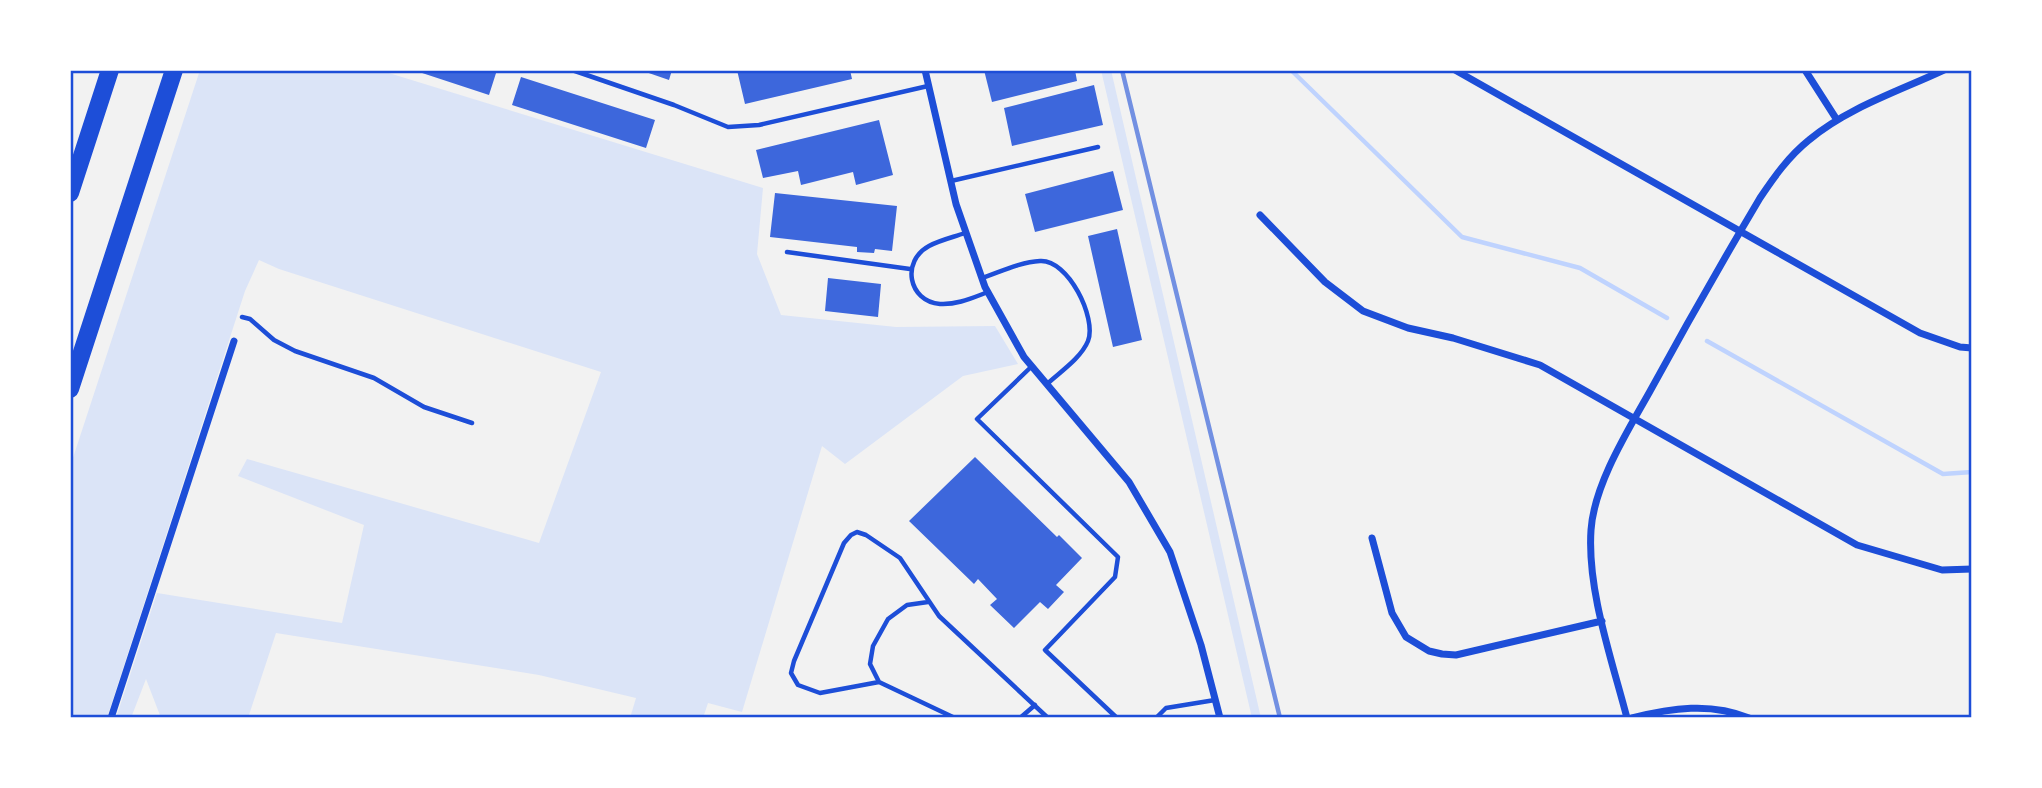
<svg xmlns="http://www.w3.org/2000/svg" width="2042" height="788" viewBox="0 0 2042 788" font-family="Rubik,sans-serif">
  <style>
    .green { fill: #dbe4f7 }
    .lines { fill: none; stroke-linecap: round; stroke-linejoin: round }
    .stream { stroke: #bfd3fe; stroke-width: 4.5 }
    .building { fill: #3d67dc }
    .service { stroke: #1d4ed8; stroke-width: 4.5 }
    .minor { stroke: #1d4ed8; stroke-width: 7 }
    .motorway { stroke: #1d4ed8; stroke-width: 18 }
    .rail { stroke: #7290e2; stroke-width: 4.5 }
    .neatline { fill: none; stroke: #1d4ed8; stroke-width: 2.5 }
  </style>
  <rect width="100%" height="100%" fill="#f2f2f2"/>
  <path class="green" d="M200,70H379L763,188L757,254L781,315L896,327L995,326L1018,364L963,376L845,464L822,446L742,712L708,703L703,718H630L636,698L539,675L276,633L248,718H161L146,679L131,718H116L157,593L342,623L364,525L238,476L247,459L539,543L601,372L279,269L259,260L245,291L107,718H70V467Z
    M1101,70H1111L1261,718H1252Z"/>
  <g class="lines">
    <path class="stream" d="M1291,70L1462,237L1580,268L1667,318
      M1707,341L1943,474L1972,472"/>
  </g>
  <path class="building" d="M413,70H497L489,95Z
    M640,70H672L669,80Z
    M737,70H850L852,79L745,104Z
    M984,70H1075L1077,81L992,102Z
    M521,77L655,120L646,148L512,105Z
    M1094,85L1103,125L1012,146L1004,108Z
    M879,120L893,175L856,185L853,172L801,185L798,171L763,178L756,150Z
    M1113,171L1123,210L1035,232L1025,194Z
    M775,193L897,206L892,251L875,249L874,253L857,252V247L770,237Z
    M1117,229L1142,340L1113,347L1088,236Z
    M828,278L881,284L878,317L825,311Z
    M975,457L1057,537L1059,535L1082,558L1056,585L1064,592L1048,609L1040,602L1014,628L990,605L997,599L978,579L974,584L909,521Z"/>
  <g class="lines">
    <path class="service" d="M572,70L674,105L728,127L759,125L928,86
      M951,181L1098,147
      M965,233C954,237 940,240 929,246C901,261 908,301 940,304C957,305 972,298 988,292
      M787,252L910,269
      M982,278C1000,272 1020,262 1040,261C1068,259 1097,318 1088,341C1081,358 1060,372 1047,384
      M242,317L250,319L274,340L295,351L374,378L424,407L472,423
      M1031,367L977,419L1118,557L1115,577L1045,650L1117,718
      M879,682L870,664L873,646L888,619L907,605L928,602
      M955,718L879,682L820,693L798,685L791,673L794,661L844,543L851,535L857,532L866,535L900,558L939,616L1048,718
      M1020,718L1035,705
      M1156,718L1166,708L1215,700"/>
    <path class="minor" d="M925,70L956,204L985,287L1024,357L1129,482L1170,552L1201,645L1220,718
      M1455,70L1920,333L1960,347L1972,348
      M1805,70L1837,120
      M1260,215L1325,282L1363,311L1408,328L1453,338L1540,365L1857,545L1942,570L1972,569
      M1372,538L1392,613L1406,637L1429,651L1442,654L1456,655L1602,621
      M111,718L234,341
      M1627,718C1612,660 1587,590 1591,530C1594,485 1627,432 1649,393C1685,327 1722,262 1760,198C1774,177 1789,156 1809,140C1847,108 1899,91 1944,70
      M1632,718C1671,708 1711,702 1749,718"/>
    <path class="motorway" d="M70,193L110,70
      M70,389L174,70"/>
    <path class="rail" d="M1122,70L1280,718"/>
  </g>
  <rect width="2042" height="788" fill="none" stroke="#ffffff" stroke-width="144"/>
  <rect x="72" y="72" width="1898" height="644" class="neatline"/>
</svg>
